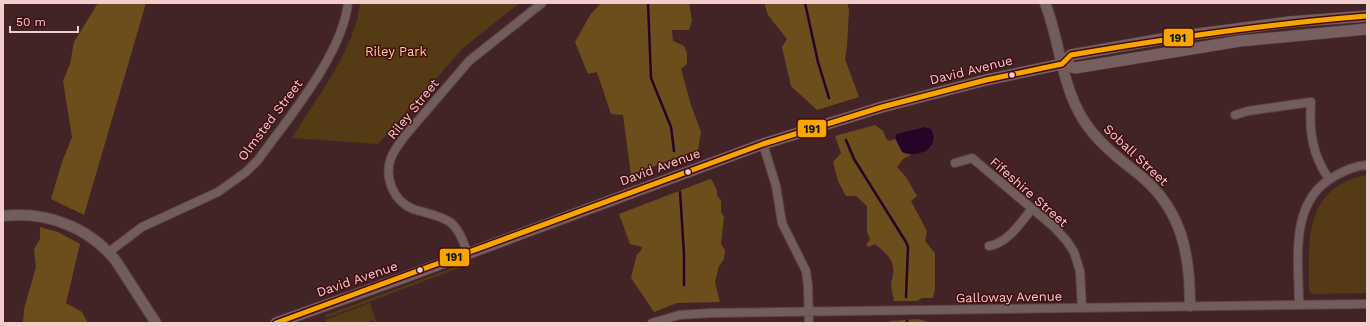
<svg xmlns="http://www.w3.org/2000/svg" width="1370" height="326" viewBox="0 0 1370 326" font-family="'Work Sans',sans-serif">
  <style>
    .green { fill: #543b14 }
    .forest { fill: #6c4e1d }
    .water { fill: #240427 }
    .lines { fill: none; stroke-linecap: round; stroke-linejoin: round }
    .stream { stroke: #240427; stroke-width: 2.5 }
    .minor-casing { stroke: #5c4243; stroke-width: 10 }
    .tertiary-casing { stroke: #5c4243; stroke-width: 12 }
    .secondary-casing { stroke: #5c4243; stroke-width: 12 }
    .minor { stroke: #725d5d; stroke-width: 8 }
    .tertiary { stroke: #725d5d; stroke-width: 10 }
    .secondary { stroke: #775f5f; stroke-width: 11 }
    .bus-1-casing { stroke: #430c11; stroke-width: 8 }
    .bus-1 { stroke: #f7a600; stroke-width: 5 }
    .bus-dot { fill: #f2cdcc; stroke: #430c11; stroke-width: 1.5 }
    .labels { text-anchor: middle; dominant-baseline: central; stroke-width: 3; stroke-linejoin: round; paint-order: stroke }
    .park-label { font-size: 13px; fill: #fcd28b; stroke: #430c11 }
    .street-label { font-size: 13px; fill: #f2cdcc; stroke: #430c11 }
    .line-badge { stroke: #430c11; stroke-width: 1.5 }
    .pale-badge-label { font-size: 11px; text-anchor: middle; font-weight: bold; fill: #111 }
  </style>
  <rect width="100%" height="100%" fill="#422426"/>
  <path class="green" d="M360,3H520L464,47L378,144L292,138C315,100 356,48 360,3Z
    M1367,175V293L1312,294L1309,291C1309,241 1303,187 1367,175Z
    M458,266L459,268L326,318V315Z
    M370,303L377,323H374L373,320L364,323H326L325,320Z"/>
  <path class="forest" d="M98,3H146L84,215L51,199L62,162L72,137L63,81L70,64L74,42Z
    M601,3H689L692,21L689,30H672L673,41L684,46L687,53V64L681,69L691,105L701,132L698,150L631,175L623,115L611,114L597,72L588,74L575,42L590,15Z
    M764,3H847L849,9L847,46L845,59L859,97L817,110L791,86L782,47L787,39L768,15Z
    M875,125L883,131L887,140L890,141L897,138L911,152L910,155L903,159L897,167L906,177L917,196L911,201L927,231L925,241L935,253V289L933,298H922L917,301H894C893,295 890,284 892,279C897,263 888,254 875,244L869,247L866,245L870,239L867,232V206L856,196H846L838,181L833,162L841,153L835,136Z
    M710,179L712,180L717,191V195L721,201V212L724,217L721,244L725,250L724,259L719,266L715,282L720,302L677,303L654,312L631,278L637,254L641,251L642,247L630,244L619,214Z
    M40,227L58,232L80,244L66,303L82,312L88,323H23L24,309L36,267L34,249L40,239Z
    M918,319L933,323H886L891,321Z"/>
  <path class="water" d="M925,127L931,129C942,149 915,159 902,152L895,138L897,134Z"/>
  <g class="lines">
    <path class="stream" d="M648,3L651,78L671,127L674,151
      M805,3L818,62L829,98
      M846,140L854,159L906,242L908,247L906,297
      M680,192L684,254V285
      M907,323V321"/>
    <defs>
      <path id="minor" d="M1235,115L1248,111L1311,102C1309,131 1312,155 1329,179
        M763,144L776,186L782,223L806,271L808,286L809,323
        M955,163L972,158L1054,227L1066,240L1074,252L1080,271L1082,308
        M989,246C1008,243 1020,223 1032,209
        M109,252L142,227L218,192L246,172L258,160C289,117 342,55 348,3
        M468,254C463,242 460,230 450,222C439,215 425,213 413,209C393,201 384,177 391,158C394,150 399,144 404,137L469,61L542,3
        M1299,305C1299,261 1288,201 1335,176C1345,170 1355,166 1367,165
        M652,323L679,315L711,313L1367,304"/>
      <path id="tertiary" d="M1045,3C1060,41 1061,85 1084,121C1099,144 1121,160 1142,177C1183,212 1190,256 1190,306
        M3,216C46,211 89,227 116,261L156,323"/>
      <path id="secondary" d="M1062,64L1075,68L1240,41L1367,29
        M276,323L397,280L763,144L882,107L986,80L1062,64L1071,55L1167,38L1289,22L1367,16"/>
    </defs>
    <use href="#minor" class="minor-casing"/>
    <use href="#tertiary" class="tertiary-casing"/>
    <use href="#secondary" class="secondary-casing"/>
    <use href="#minor" class="minor"/>
    <use href="#tertiary" class="tertiary"/>
    <use href="#secondary" class="secondary"/>
    <defs>
      <path id="bus-1" d="M276,323L763,144L882,107L986,80L1062,64L1071,55C1169,38 1267,24 1367,16"/>
    </defs>
    <use href="#bus-1" class="bus-1-casing"/>
    <use href="#bus-1" class="bus-1"/>
  </g>
  <g class="bus-dot">
    <circle cx="1012" cy="75" r="3.5"/>
    <circle cx="688" cy="172" r="3.5"/>
    <circle cx="420" cy="270" r="3.5"/>
  </g>
  <g class="labels">
    <g class="park-label">
      <text x="396" y="51">Riley Park</text>
    </g>
    <g class="street-label">
      <text transform="translate(971 70) rotate(-14)">David Avenue</text>
      <text transform="translate(413 109) rotate(-51)">Riley Street</text>
      <text transform="translate(270 120) rotate(-53)">Olmsted Street</text>
      <text transform="translate(1136 155) rotate(43)">Soball Street</text>
      <text transform="translate(660 167) rotate(-20)">David Avenue</text>
      <text transform="translate(1029 192) rotate(41)">Fifeshire Street</text>
      <text transform="translate(357 279) rotate(-19)">David Avenue</text>
      <text transform="translate(1009 297) rotate(-1)">Galloway Avenue</text>
    </g>
  </g>
  <g class="line-badge">
    <rect x="1163" y="28" width="31" height="19" rx="4" fill="#f7a600"/>
    <rect x="797" y="119" width="30" height="19" rx="4" fill="#f7a600"/>
    <rect x="439" y="248" width="31" height="19" rx="4" fill="#f7a600"/>
  </g>
  <g class="pale-badge-label">
    <text x="1178" y="42">191</text>
    <text x="812" y="133">191</text>
    <text x="454" y="261">191</text>
  </g>
  <rect width="1370" height="326" fill="none" stroke="#f2cdcc" stroke-width="8"/>
  <path d="M10 26v6h68v-6" fill="none" stroke="#f2cdcc" stroke-width="2"/>
  <text x="16" y="26" font-size="12" fill="#f2cdcc" stroke="#430c11" stroke-width="3" paint-order="stroke">50 m</text>
</svg>
